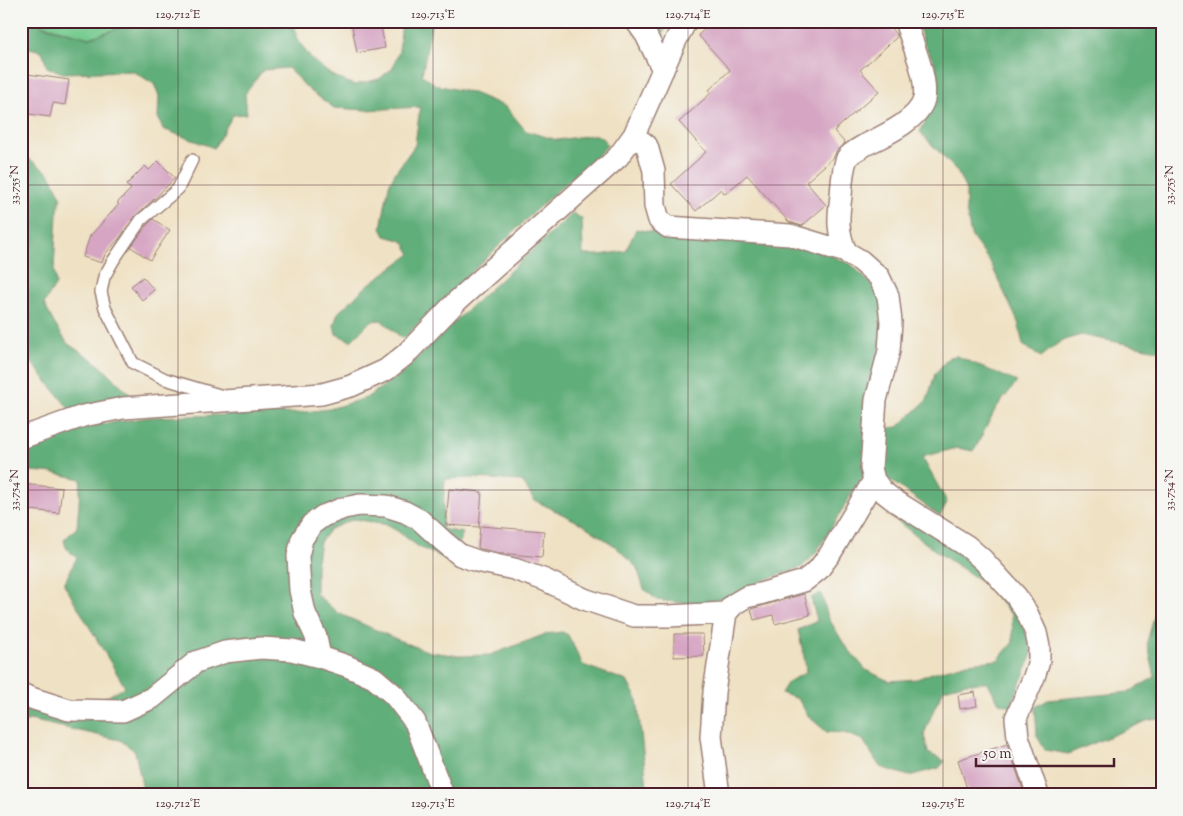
<svg xmlns="http://www.w3.org/2000/svg" width="1183" height="816" viewBox="0 0 1183 816" font-family="'Sorts Mill Goudy',serif">
  <style>
    .green { fill: #75ca8e; stroke: #60745c }
    .forest { fill: #60ae79; stroke: #556652 }
    .building { fill: #d6a5c3 }
    .lines { fill: none; stroke-linecap: round; stroke-linejoin: round }
    .service-casing { stroke: #9c8077; stroke-width: 14 }
    .minor-casing { stroke: #9c8077; stroke-width: 24 }
    .service { stroke: #fff; stroke-width: 11 }
    .minor { stroke: #fff; stroke-width: 21 }
    .ticks { fill: none; stroke: #4a1f2b; stroke-width: 1; stroke-opacity: 0.45 }
    .neatline { fill: none; stroke: #4a1f2b; stroke-width: 2 }
    .ticks-label { font-size: 12px; text-anchor: middle; fill: #4a1f2b }
  </style>
  <rect width="100%" height="100%" fill="#f6f6f2"/>
  <filter id="ink" filterUnits="userSpaceOnUse"><feTurbulence type="fractalNoise" baseFrequency=".02" numOctaves="2"/><feDisplacementMap in="SourceGraphic" scale="10" xChannelSelector="R" yChannelSelector="G"/><feConvolveMatrix kernelMatrix="1 2 1 2 8 2 1 2 1" color-interpolation-filters="sRGB"/></filter>
  <filter id="wash" filterUnits="userSpaceOnUse"><feTurbulence type="fractalNoise" baseFrequency=".0096" numOctaves="4" result="noise"/><feDisplacementMap in="SourceGraphic" scale="20" xChannelSelector="R" yChannelSelector="G"/><feGaussianBlur stdDeviation="1.12" result="paint"/><feColorMatrix in="noise" values="0 0 0 0 0 0 0 0 0 0 0 0 0 0 0 0 0 1.4 0 .05"/><feComposite in="paint" operator="in"/></filter>
  <g filter="url(#wash)">
    <rect width="100%" height="100%" fill="#efe1c3"/>
    <path class="green" d="M36,21H128L119,28L89,38L43,25Z"/>
    <path class="forest" d="M21,21H36L43,26L89,38L119,28L128,21H295L296,37L311,59L331,75L354,85L379,79L393,68L399,51L402,21H432L422,75L436,85L473,93L506,107L526,131L557,140L593,135L602,137L607,146L597,156L538,208L403,339L381,320L371,321L351,341L336,334L334,325L338,313L369,284L411,254L403,241L385,236L381,228L389,185L395,173L415,145L420,107L366,110L334,108L309,90L288,68L263,70L245,94L247,114L233,115L214,148L163,129L158,117L159,96L154,84L133,71L63,73L47,67L42,51L21,46Z
      M645,21H669L665,30L659,39Z
      M917,21H1162V220L1152,243L1157,263L1162,267V351L1081,335L1061,341L1041,357L1023,345L1018,322L990,262L971,236L966,210V190L957,171L920,132L930,112L935,96V64L924,44Z
      M21,153L49,173L61,196L57,215L54,269L56,284L44,304L54,323L68,344L95,361L130,394L70,410L24,353L21,344Z
      M573,213L582,219L583,255H600L626,251L636,229L673,236L768,241L828,254L852,265L877,290L885,310L879,354L866,425L887,428L898,427L927,400L935,374L949,357L957,356L1017,382L996,408L974,451L957,448L922,457L947,502L940,516L887,478L864,477L857,485L816,553L802,567L761,581L729,596L699,605L657,600L644,589L637,568L615,546L582,524L534,500L522,481L473,478L445,479L442,529L463,533L450,561L419,547L389,525L354,519L330,529L320,542L316,566V594L338,613L403,642L430,652L461,656L490,655L546,634L562,632L568,635L583,665L627,681L637,699L648,795H144L135,751L120,740L30,720L21,723V700L95,703L125,687L64,584L77,557C69,552 66,550 64,540L77,527L81,479L54,473L21,470V448L89,426L150,417L296,413L329,409L366,398L401,374L452,324Z
      M903,516L977,564L1022,617L1032,654L1011,706L999,703L988,683H966L944,689L934,709L924,734L928,753L945,761L939,768L909,776L880,767L863,740L844,733L827,732L809,717L798,699L781,693L788,682L806,672L805,661L798,630L817,621L811,598L821,593L828,617L844,644L866,670L889,681L917,679L932,673L968,663L998,660L1013,642L1012,615L984,583L937,552L897,521Z
      M1162,589V719L1149,720L1068,754L1045,750L1037,736L1035,707L1048,700L1129,692L1155,677L1147,642Z
      M1162,786V795H1130Z"/>
    <g id="blocks">
      <path class="building" d="M351,21H380L385,48L357,53Z
        M714,21H884L897,35V37L860,70L879,91L834,131L845,143L837,150L834,157L806,182L826,205L802,226L789,222L747,175L725,194L721,189L696,211L671,184L706,152L679,122L711,93L709,90L730,70L698,35Z
        M21,73L69,80L65,105L53,103L50,117L21,113Z
        M158,161L175,178L153,200L135,216L119,239L105,254L102,263L83,257L90,236L119,204L117,203L131,189L126,185L145,166L149,170Z
        M153,219L170,230L150,260L131,247L147,225Z
        M143,277L154,290L142,300L131,286Z
        M21,484L62,488L59,513L21,509Z
        M449,489L482,492L479,527L446,525Z
        M480,526L544,531L542,557L499,553L478,548Z
        M804,594L810,615L775,624L773,615L754,620L751,609Z
        M674,634H703L704,656L674,657Z
        M975,692L977,706L960,709L958,695Z
        M1007,744L1025,795H969L958,760Z"/>
    </g>
  </g>
  <g filter="url(#ink)">
    <use href="#blocks" fill-opacity="0" stroke="#9c8077" stroke-width="1"/>
    <g class="lines">
      <defs>
        <path id="service" d="M192,160L178,189L141,220L113,261L104,277L101,292L105,308L133,363L165,379L223,396"/>
        <path id="minor" d="M636,21L646,35L663,70
          M634,135L647,146L654,171L655,206L659,220L668,227L790,235L846,252L861,261L879,277L888,296L891,322L889,351L876,400L871,468L874,480L882,491L895,501L967,546L983,560L1016,596L1027,613L1036,633L1039,647V661L1034,677L1016,718L1018,737L1038,795
          M846,252C837,231 838,218 841,196C842,184 842,170 847,158C850,153 860,148 865,145C883,136 919,120 924,99C928,78 912,42 905,21
          M21,438L83,416L123,408L322,394L351,386L386,370L405,355L458,300L618,157L634,135L676,40L686,21
          M320,657L316,637L305,613L300,590L298,556L302,539L312,524L323,516L344,508L360,505L386,506L405,512L420,520L443,541L460,555L477,561L514,569L545,580L584,599L634,616H668L726,613
          M21,694L34,699L69,710L123,711L152,698L196,662L225,652L261,648L292,650L320,657L347,666L374,678L394,695L415,722L443,795
          M719,795L711,737L714,692L726,613L734,604L746,597L760,594L804,581L818,570L830,554L874,480"/>
      </defs>
      <use href="#service" class="service-casing"/>
      <use href="#minor" class="minor-casing"/>
      <use href="#service" class="service"/>
      <use href="#minor" class="minor"/>
    </g>
  </g>
  <path class="ticks" d="M178,21V795M433,21V795M688,21V795M943,21V795M21,185H1162M21,490H1162"/>
  <rect width="1183" height="816" fill="none" stroke="#f6f6f2" stroke-width="55"/>
  <path d="M976 758v8h138v-8" fill="none" stroke="#4a1f2b" stroke-width="2.5"/>
  <text x="983" y="758" font-size="15" fill="#4a1f2b" stroke="#f6f6f2" stroke-width="4" paint-order="stroke">50 m</text>
  <rect x="28" y="28" width="1128" height="760" class="neatline"/>
  <g class="ticks-label">
    <text x="178" y="18">129.712°E</text>
    <text x="433" y="18">129.713°E</text>
    <text x="688" y="18">129.714°E</text>
    <text x="943" y="18">129.715°E</text>
    <text transform="translate(14 185) rotate(-90)" y="4">33.755°N</text>
    <text transform="translate(1169 185) rotate(-90)" y="4">33.755°N</text>
    <text transform="translate(14 490) rotate(-90)" y="4">33.754°N</text>
    <text transform="translate(1169 490) rotate(-90)" y="4">33.754°N</text>
    <text x="178" y="807">129.712°E</text>
    <text x="433" y="807">129.713°E</text>
    <text x="688" y="807">129.714°E</text>
    <text x="943" y="807">129.715°E</text>
  </g>
</svg>
